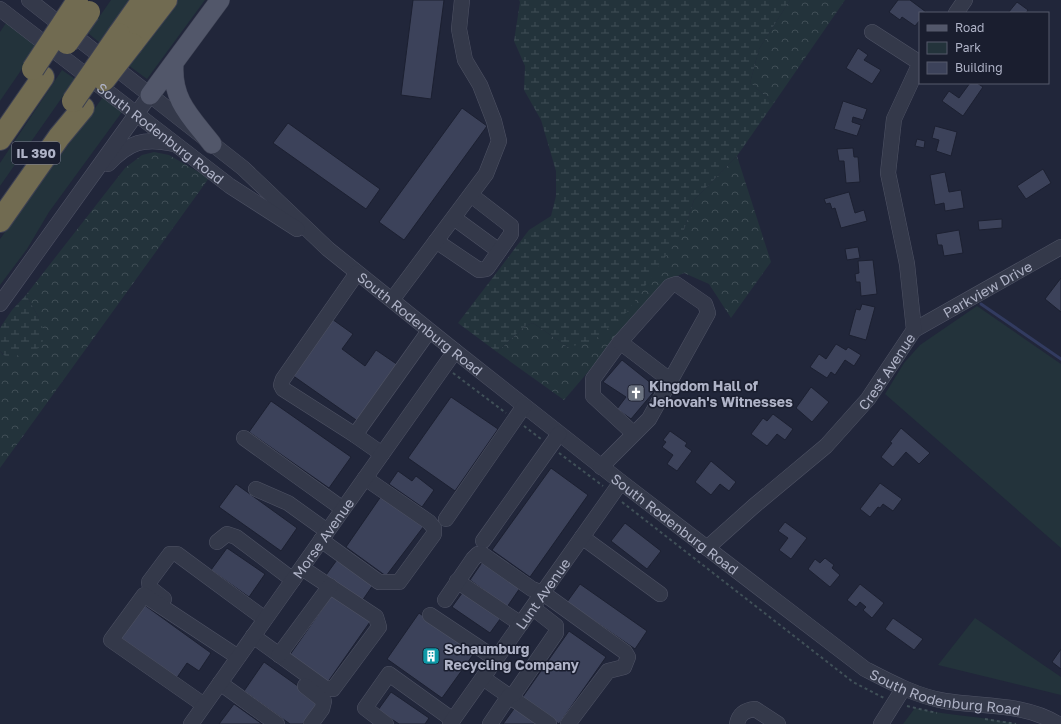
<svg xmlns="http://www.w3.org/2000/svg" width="1061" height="724" viewBox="0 0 1061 724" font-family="'Golos Text',sans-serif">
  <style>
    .green { fill: #23333b }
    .forest { fill: url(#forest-crowns) }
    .wetland { fill: url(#wetland-marsh) }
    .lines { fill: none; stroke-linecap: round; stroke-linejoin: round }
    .stream { stroke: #323b60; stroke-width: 3 }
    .building { fill: #3c425a; stroke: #1c2031 }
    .minor-casing { stroke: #4f5365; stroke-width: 16 }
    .major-casing { stroke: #3e4254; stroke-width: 20 }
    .highway-casing { stroke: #3c4052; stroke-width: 24 }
    .path { stroke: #405058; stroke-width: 2; stroke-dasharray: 3 3; stroke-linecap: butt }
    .minor { stroke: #34394a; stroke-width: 15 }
    .major { stroke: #52576a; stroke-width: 19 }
    .highway { stroke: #716b51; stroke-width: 22 }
    .highway-bridge-casing { stroke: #3c4052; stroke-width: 24; stroke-linecap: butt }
    .highway-bridge { stroke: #716b51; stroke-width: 22 }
    .labels { text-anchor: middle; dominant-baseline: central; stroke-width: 3; stroke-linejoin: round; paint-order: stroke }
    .shield { fill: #1a1e2f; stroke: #828699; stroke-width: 1 }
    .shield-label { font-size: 13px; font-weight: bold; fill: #afb3c7 }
    .street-label { font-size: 14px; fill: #afb3c7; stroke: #1a1e2f }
    .poi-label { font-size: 14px; font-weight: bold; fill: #afb3c7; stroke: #1a1e2f; text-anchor: start }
  </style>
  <defs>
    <pattern id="forest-crowns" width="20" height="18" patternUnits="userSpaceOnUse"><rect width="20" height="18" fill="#23333b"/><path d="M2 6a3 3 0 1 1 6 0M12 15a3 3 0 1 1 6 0" fill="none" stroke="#404e56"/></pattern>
    <pattern id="wetland-marsh" width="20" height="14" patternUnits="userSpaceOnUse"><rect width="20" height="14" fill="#23333b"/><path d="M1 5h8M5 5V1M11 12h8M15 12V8" fill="none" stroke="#404e56"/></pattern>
  </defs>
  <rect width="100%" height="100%" fill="#21263a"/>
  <path class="green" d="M111,0H130L100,43L88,33Z
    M178,0H205L147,79L128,65Z
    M6,23L37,47L0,101V32Z
    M62,70L75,79L0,186V163Z
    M103,97L122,112L49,212L27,249L0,285V239Z
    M977,306L1061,364V548L885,394L904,363L920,345Z
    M975,618L1061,677V695L938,665Z
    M915,708C948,716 983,716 1016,724H903Z"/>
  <path class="forest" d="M790,0H845L774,103L750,83L759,49Z
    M154,152L169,155L209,178L0,468V351L3,355L39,318L26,295L125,168L142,155Z
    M737,156L771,262L731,318L709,284L684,273L666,281L564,400L497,352L525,326L533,323L568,347L684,230L694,200Z"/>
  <path class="wetland" d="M519,0H790L759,49L750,83L774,103L737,156L694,200L684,230L627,312L592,342L568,347L533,323L525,326L497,352L458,323L529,230L551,216L556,196V171L541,120L524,90L525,66L514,41L520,2Z
    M26,295L39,318L45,334L41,347L32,351L26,349L10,361L0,351V328L12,310Z"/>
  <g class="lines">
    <path class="stream" d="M981,304L1061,359"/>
  </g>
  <path class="building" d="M413,0H444L431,99L401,95Z
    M898,0H910L926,12L920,13V20L915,26L902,17L900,20L889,12Z
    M1017,2L1028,10L1026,13H1008Z
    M858,48L868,55L864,60L881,70L872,84L846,68Z
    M970,83H977L983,87L963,116L942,101L949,91L959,98Z
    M843,101L867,109L863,120L853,117L852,122L861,125L857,136L834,129Z
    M462,108L487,126L404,240L379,222Z
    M288,123L380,189L366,209L273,143Z
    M935,126L957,132L951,156L936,151L939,140L932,138Z
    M917,139L925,141L924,148L915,146Z
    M853,148L854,157H858L860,182L846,183L844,161H839L837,149Z
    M1043,169L1051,183L1026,199L1017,186Z
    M945,172L949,192L961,190L964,208L945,211L944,203L935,205L930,175Z
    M849,192L855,213L864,210L867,221L841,228L835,208L832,209L830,203L826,204L824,199Z
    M1002,219V228L979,230L978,221Z
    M959,230L963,253L944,256L942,245H938L936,234Z
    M858,247L860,258L847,260L845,249Z
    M873,260L877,294L861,296L860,282H856L855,274L859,273L858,261Z
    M1061,278V312L1045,299Z
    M862,304L875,307L866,340L849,335L856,309L860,310Z
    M332,319L353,334L342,349L365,366L376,350L398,365L359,422L292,375Z
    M836,344L846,350L848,347L861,355L854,366L845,360L835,375L831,372L827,378L810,367L819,354L826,359Z
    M622,360L657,388L631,419L617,409L626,397L603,382Z
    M811,387L829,402L812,422L796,408Z
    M451,397L498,429L455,491L408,458Z
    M271,401L351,457L329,488L249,432Z
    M773,414L793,429L785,440L777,434L767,446L751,434L763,418L767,421Z
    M901,428L930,453L919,464L906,452L893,467L881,457L892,443L890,442Z
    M670,431L687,443L685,446L692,451L677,471L667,464L673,455L662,447L666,442L663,440Z
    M711,461L736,482L729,491L720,484L711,495L695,482Z
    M551,468L588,495L530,577L492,550Z
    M398,471L412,481L416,476L434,490L422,507L389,484Z
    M880,483L902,499L893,511L883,504L880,508L878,507L870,517L860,509Z
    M236,484L297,528L281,551L219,507Z
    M384,492L427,522L386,576L346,547Z
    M785,522L807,538L791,559L779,550L788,538L778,531Z
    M625,523L661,551L647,569L611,541Z
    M227,548L265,574L249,597L211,570Z
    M339,557L375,582L362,601L326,575Z
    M485,558L522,585L507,607L470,580Z
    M825,558L834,565L832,568L840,575L830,587L808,569L815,559L820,563Z
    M580,584L647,631L635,649L567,602Z
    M860,584L884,603L872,618L863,610L866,607L860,602L856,607L847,600Z
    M465,589L503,615L490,633L452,607Z
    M334,592L372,619L325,686L287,659Z
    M143,604L211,653L199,671L187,663L174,682L117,641Z
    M419,613L475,652L442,698L387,659Z
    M893,618L923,639L914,650L885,629Z
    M569,631L606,657L559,724L522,698Z
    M1061,649V669L1052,662Z
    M264,662L319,701L303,724H290L244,691Z
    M391,692L429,718L425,724H399L378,710Z
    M234,704L262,724H219Z
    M516,706L542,724H503Z"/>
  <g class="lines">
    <defs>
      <g id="minor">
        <path id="s1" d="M29,0L243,168L328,249L455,351L621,482L865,669C890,682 916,696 945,701C982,707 1025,703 1058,724"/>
        <path id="s2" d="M0,9L230,186L297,229"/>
        <path d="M956,13L965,0"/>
        <path d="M108,164C129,142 144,137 174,144"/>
        <path d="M454,218L499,251"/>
        <path d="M436,241L479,270L486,269L488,267L511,234V226L471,195"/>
        <path d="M392,300L486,174L499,141L494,121L480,85L465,60L459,29L462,0"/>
        <path d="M0,304L150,95"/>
        <path id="s3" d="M914,330L1061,247"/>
        <path d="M620,342L593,379V396L633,433"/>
        <path d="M355,435L283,389L281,385L283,379L357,273"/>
        <path d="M244,438L343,509"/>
        <path d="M382,454L355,435L429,331"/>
        <path d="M601,467L649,419L708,313L705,304L676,284L670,286L620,342L671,381"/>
        <path d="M256,489L288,503L327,531"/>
        <path d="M446,519L524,406"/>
        <path d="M582,537L660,594"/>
        <path d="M321,540L379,582H399L434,534V528L429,522L365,478"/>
        <path d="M483,541L559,434"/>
        <path d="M217,542L227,534L236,537L293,580"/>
        <path id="s4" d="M707,548L754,506L826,446L868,399L914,330L907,264L888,173L894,119L920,63L872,32"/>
        <path d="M457,581L521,624"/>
        <path d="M164,599L150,588L149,582L170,554H177L265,619"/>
        <path d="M445,600L473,559L478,554H482L532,589L543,593L625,652L628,657L624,667L608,671L568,724"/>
        <path d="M430,615L496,659"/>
        <path d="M253,636L325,688L333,689L379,627L376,617L302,568"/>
        <path d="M279,655L330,586"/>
        <path d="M483,678L549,724"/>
        <path d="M220,683L277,724"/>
        <path d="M305,686L324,701L322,709L311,724"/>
        <path d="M204,705L111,640L144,595L238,657"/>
        <path id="s5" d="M191,724L455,351"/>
        <path d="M386,724L365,708L389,674L453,720"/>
        <path id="s6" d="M450,724L621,482"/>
        <path d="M490,724L509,696L514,694L556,633V626L533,608"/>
        <path d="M737,724C739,714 745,710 755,709L778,724"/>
        <path d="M881,724L903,689"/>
      </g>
      <path id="major" d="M174,63C171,100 191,117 212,144
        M150,95L220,0"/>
      <path id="highway" d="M119,34L143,0
        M132,44L166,0
        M0,139L43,77
        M0,221L59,137L83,108"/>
    </defs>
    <use href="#minor" class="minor-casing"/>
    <use href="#major" class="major-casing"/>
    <use href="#highway" class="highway-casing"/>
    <path class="path" d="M453,373L506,413
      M524,426L541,439
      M559,453L603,486
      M622,502L853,682L884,698
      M907,706L937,713
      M985,719L1016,724"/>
    <use href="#minor" class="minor"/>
    <use href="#major" class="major"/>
    <use href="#highway" class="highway"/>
    <defs>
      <path id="highway-bridge" d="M67,43L89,12
        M33,69L77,2
        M104,80L132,44
        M73,101L119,34"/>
    </defs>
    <use href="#highway-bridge" class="highway-bridge-casing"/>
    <use href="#highway-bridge" class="highway-bridge"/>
  </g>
  <defs>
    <symbol id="church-square" viewBox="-11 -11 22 22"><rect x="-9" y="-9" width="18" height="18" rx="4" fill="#6b7280" stroke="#1a1e2f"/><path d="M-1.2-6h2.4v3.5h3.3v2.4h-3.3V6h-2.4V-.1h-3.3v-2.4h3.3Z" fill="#fff"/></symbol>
    <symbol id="building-square" viewBox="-11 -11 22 22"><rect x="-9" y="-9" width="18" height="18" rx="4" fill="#0f9aa8" stroke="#1a1e2f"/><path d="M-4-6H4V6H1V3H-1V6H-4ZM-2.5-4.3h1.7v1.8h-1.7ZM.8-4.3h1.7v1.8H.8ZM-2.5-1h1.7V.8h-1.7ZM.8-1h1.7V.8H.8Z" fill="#fff"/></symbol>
  </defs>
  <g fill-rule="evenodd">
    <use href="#church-square" x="626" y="383" width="20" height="20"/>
    <use href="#building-square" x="421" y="646" width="20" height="20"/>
  </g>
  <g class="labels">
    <rect class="shield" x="12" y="142" width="48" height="22" rx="3"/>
    <g class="shield-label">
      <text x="36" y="153">IL 390</text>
    </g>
    <g class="street-label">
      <text stroke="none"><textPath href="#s2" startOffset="203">South Rodenburg Road</textPath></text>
      <text stroke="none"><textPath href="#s3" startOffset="84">Parkview Drive</textPath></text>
      <text stroke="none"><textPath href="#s1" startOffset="508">South Rodenburg Road</textPath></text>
      <text stroke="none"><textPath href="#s4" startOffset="253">Crest Avenue</textPath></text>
      <text stroke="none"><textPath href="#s1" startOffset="832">South Rodenburg Road</textPath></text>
      <text stroke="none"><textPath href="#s5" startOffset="228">Morse Avenue</textPath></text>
      <text stroke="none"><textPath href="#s6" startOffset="160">Lunt Avenue</textPath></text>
      <text stroke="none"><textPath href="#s1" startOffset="1156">South Rodenburg Road</textPath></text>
    </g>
    <g class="poi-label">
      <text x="649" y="385">Kingdom Hall of<tspan x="649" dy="16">Jehovah's Witnesses</tspan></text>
      <text x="444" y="648">Schaumburg<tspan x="444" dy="16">Recycling Company</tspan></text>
    </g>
  </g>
  <rect x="919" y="12" width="130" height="72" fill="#1a1e2f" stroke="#565a6c"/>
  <rect x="927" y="25" width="20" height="6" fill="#52576a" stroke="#565a6c"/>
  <text x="955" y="32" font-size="12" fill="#afb3c7">Road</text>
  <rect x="927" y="42" width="20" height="12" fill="#23333b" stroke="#565a6c"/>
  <text x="955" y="52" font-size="12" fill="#afb3c7">Park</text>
  <rect x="927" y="62" width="20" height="12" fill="#3c425a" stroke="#565a6c"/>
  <text x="955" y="72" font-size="12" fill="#afb3c7">Building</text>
</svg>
